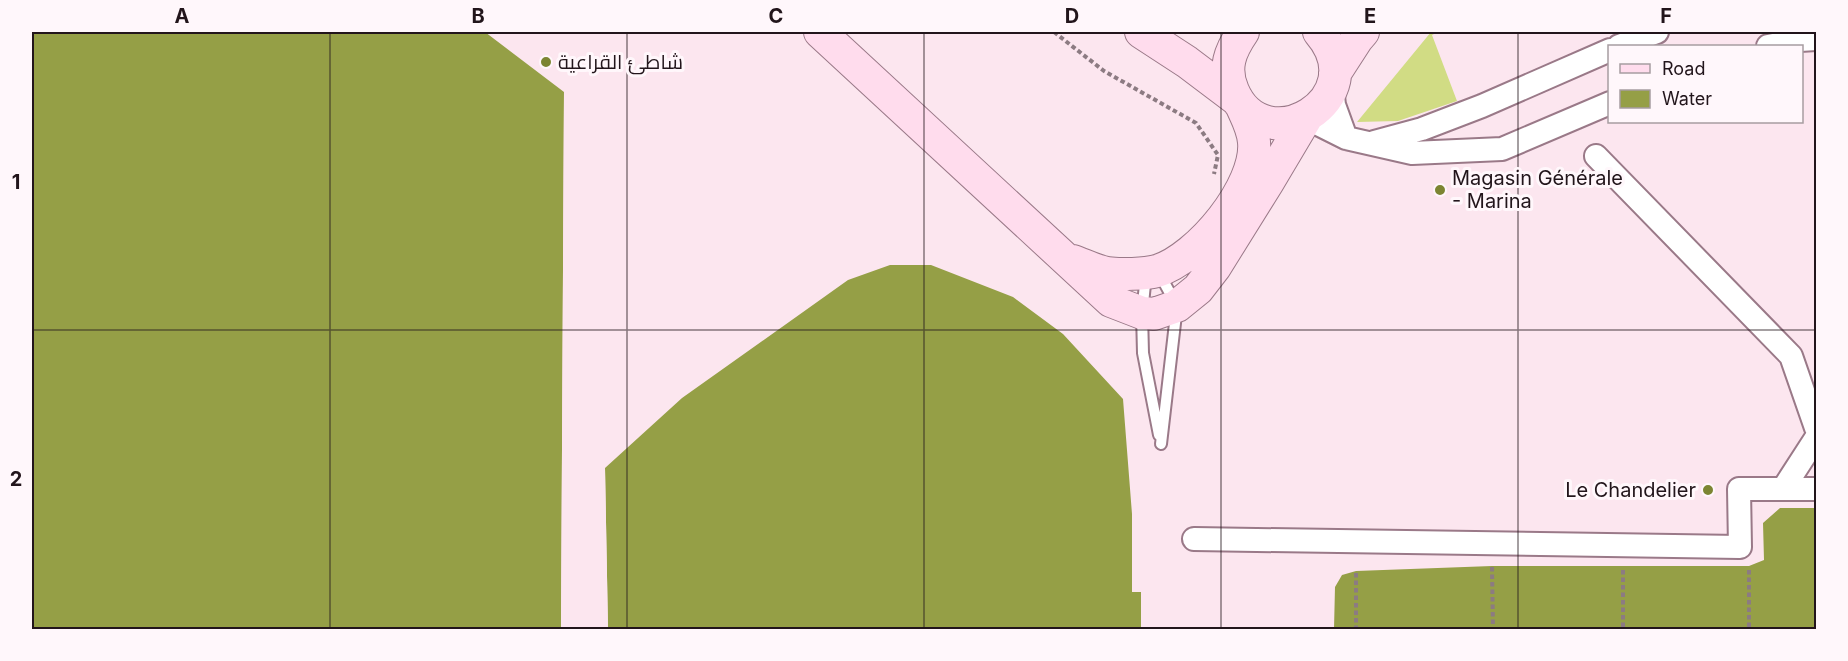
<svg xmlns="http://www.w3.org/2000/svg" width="1848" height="661" viewBox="0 0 1848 661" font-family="Inter,Cairo,sans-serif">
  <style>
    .green { fill: #d1dc84 }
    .water { fill: #959f46 }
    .pier { fill: #fce6ef }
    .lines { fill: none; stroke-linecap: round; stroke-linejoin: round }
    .lane-casing { stroke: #9a7988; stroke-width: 14 }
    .street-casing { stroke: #9a7988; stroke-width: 26 }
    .secondary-casing { stroke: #9a7988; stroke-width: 34 }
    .path { stroke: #8c7b82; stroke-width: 4; stroke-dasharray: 4.5 3; stroke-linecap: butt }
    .lane { stroke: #fff; stroke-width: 10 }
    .street { stroke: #fff; stroke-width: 22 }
    .secondary { stroke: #ffdced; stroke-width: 32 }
    .grid { fill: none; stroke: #22151b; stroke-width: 1.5; stroke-opacity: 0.55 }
    .poi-dot { fill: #7c8532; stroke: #fff7fb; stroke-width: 2 }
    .labels { text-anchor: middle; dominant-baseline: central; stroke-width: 6; stroke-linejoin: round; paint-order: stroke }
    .poi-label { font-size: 20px; fill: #22151b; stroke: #fff7fb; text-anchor: start }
    .neatline { fill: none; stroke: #22151b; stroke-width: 2 }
    .grid-label { font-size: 20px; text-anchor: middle; font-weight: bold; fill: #22151b }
  </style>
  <rect width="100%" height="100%" fill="#fce6ef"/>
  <path class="green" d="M1431,32H1438L1432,35L1457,101L1398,121L1357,122Z"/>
  <path class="water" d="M32,32H485L564,92L561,629H32Z
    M890,265H931L1013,297L1063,334L1123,399L1132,514V592H1141V629H608L605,468L682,398L848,280Z
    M1780,508H1816V629H1334L1335,587L1342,575L1356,571L1492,566H1749L1764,560L1763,523Z"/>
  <path class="pier" d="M564,89L567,92L564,630H561Z
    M605,464V468L608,630H605L602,468Z"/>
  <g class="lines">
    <defs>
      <path id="lane" d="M1159,273L1177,306L1161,444
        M1146,275L1142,313L1143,353L1159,435"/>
      <path id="street" d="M1619,46L1657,32
        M1768,46L1800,40L1816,39
        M1306,118L1346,138L1334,105L1332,87
        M1346,138L1412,153L1502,149L1610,103
        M1374,142L1422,129L1482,106L1610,50
        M1596,156L1791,356L1816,428
        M1783,489L1816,438
        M1194,539L1740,547L1739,489H1816"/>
      <path id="secondary" d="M820,32L1111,301L1142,313L1154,314L1177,306L1198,289L1215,267L1268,182L1306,118
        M1141,32L1187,62L1236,99
        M1243,32C1230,51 1223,68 1233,91C1264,164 1377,99 1319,32
        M1335,73L1357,39L1363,32
        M1073,261C1084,265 1096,271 1107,273C1119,275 1146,274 1157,271C1199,258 1258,186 1254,142C1253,129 1247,118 1242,107"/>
    </defs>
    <use href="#lane" class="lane-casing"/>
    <use href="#street" class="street-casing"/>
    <use href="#secondary" class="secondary-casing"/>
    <path class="path" d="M1054,32L1104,71L1196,123L1218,155L1214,174
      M1492,567L1493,630
      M1623,570V630
      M1749,570V630
      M1356,630V571"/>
    <use href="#lane" class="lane"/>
    <use href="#street" class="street"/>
    <use href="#secondary" class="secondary"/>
  </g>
  <path class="grid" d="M330,32V630M627,32V630M924,32V630M1221,32V630M1518,32V630M32,330H1816"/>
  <g class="poi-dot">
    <circle cx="546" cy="62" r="6"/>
    <circle cx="1440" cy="190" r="6"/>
    <circle cx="1708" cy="490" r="6"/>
  </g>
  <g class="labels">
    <g class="poi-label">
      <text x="558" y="62">شاطئ القراعية</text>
      <text x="1452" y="178">Magasin Générale<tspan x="1452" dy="23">- Marina</tspan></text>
      <text x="1696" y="490" text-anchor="end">Le Chandelier</text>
    </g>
  </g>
  <rect width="1848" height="661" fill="none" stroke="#fff7fb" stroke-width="66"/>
  <rect x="1608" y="45" width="195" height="78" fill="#fff7fb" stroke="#a79da1" stroke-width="1.5"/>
  <rect x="1620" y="64" width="30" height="9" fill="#ffdced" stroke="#a79da1" stroke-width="1.5"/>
  <text x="1662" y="75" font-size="18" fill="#22151b">Road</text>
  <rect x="1620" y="90" width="30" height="18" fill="#959f46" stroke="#a79da1" stroke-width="1.5"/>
  <text x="1662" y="105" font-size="18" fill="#22151b">Water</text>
  <rect x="33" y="33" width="1782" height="595" class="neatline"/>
  <g class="grid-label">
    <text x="182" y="23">A</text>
    <text x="478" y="23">B</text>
    <text x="776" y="23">C</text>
    <text x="1072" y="23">D</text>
    <text x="1370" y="23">E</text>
    <text x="1666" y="23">F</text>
    <text x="16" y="189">1</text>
    <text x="16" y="486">2</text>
  </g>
</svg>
